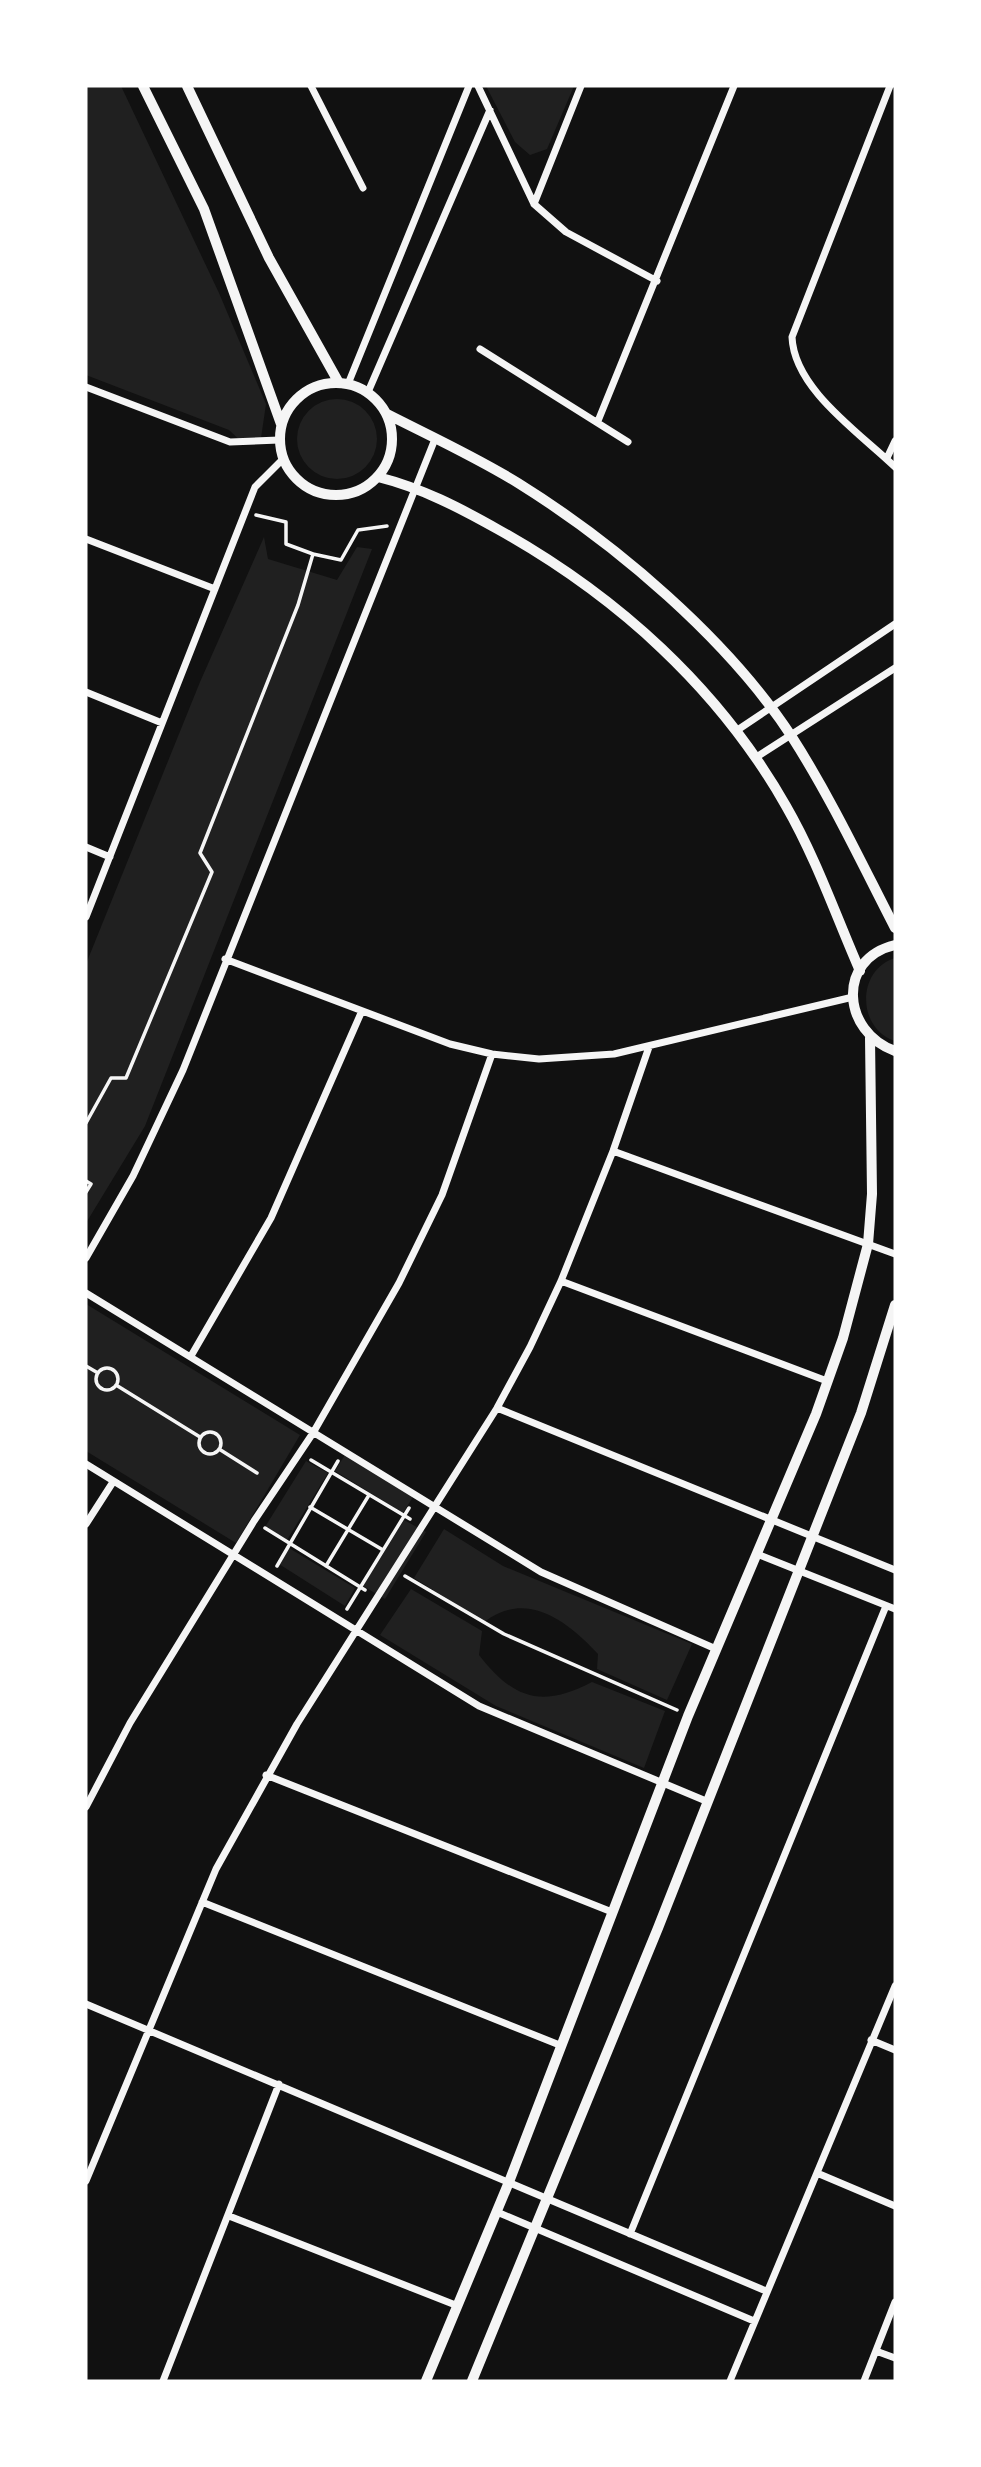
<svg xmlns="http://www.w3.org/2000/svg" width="981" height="2467" viewBox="0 0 981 2467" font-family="Ubuntu,sans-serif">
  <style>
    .green { fill: #202020 }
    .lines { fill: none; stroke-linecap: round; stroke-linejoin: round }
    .path { stroke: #f5f5f5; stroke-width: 3.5 }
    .minor { stroke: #f5f5f5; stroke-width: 7 }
    .tertiary { stroke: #f5f5f5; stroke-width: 10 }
  </style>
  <rect width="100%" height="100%" fill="#111"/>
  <path class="green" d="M86,86H121L219,293L266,404L261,438L245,445L229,430L86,375Z
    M486,86H574L547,149L530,155L515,142Z
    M297 439a40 40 0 1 1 80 0a40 40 0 1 1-80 0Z
    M264,537L268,559L337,580L357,547L372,549L145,1126L86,1223V964L200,682Z
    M895,958V1041C857,1029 856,970 895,958Z
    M86,1304L300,1435L236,1543L86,1451Z
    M348,1450L416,1492L403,1513L335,1471Z
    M306,1461L328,1473L287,1540L265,1527Z
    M404,1520L426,1532L385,1599L363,1586Z
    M444,1529L503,1566L692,1644L667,1700L597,1669L598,1654C568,1622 527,1589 484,1622L414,1578Z
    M289,1548L355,1588L345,1606L279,1564Z
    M411,1589L482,1631L479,1655C514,1700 542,1708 592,1682L665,1711L644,1768L496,1706L380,1635Z"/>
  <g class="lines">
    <path class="path" d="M256,515L286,522V544L313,554
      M86,1123L111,1078H126L212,872L200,853L298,605L313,554L341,560L358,530L387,526
      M86,1181L91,1184L86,1192
      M86,1366L98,1373
      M96 1379a11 11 0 1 1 22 0a11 11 0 1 1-22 0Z
      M116,1385L200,1437
      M199 1443a11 11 0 1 1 22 0a11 11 0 1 1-22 0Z
      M219,1449L257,1473
      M311,1460L410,1519
      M310,1507L383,1550
      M265,1528L365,1590
      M277,1566L338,1461
      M326,1566L369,1495
      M405,1576L504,1634L677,1710
      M347,1609L409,1508"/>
    <path class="minor" d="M311,86L363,188
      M478,86L534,204L566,232L657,281
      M890,86L792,337C794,389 860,433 895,467
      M534,204L581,86
      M480,349L628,442
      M348,384L469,86
      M86,387L230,442L279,440
      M368,392L490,110
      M598,421L734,86
      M887,458L895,441
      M86,539L215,589
      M86,692L162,723
      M736,731L895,624
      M755,758L895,668
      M86,847L110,857
      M86,917L255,487L283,459
      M225,959L450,1044L492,1054L539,1059L614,1054L853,997
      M613,1151L895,1254
      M86,1258L133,1176L183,1070L435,439
      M561,1281L827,1381
      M86,1293L541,1572L716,1649
      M191,1356L271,1218L361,1013
      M497,1408L895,1570
      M86,1464L479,1706L706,1801
      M86,1524L113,1482
      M757,1554L895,1609
      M266,1775L612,1912
      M86,1807L130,1723L254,1521L313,1433L399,1283L442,1195L492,1054
      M202,1902L562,2046
      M86,2004L766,2291
      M871,2040L895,2050
      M817,2173L895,2206
      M86,2181L216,1869L297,1724L497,1408L530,1347L561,1281L613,1151L649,1047
      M497,2212L754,2321
      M229,2216L458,2306
      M630,2234L886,1606
      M876,2351L895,2358
      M163,2381L279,2084
      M730,2381L895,1986
      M864,2381L895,2302"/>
    <path class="tertiary" d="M143,86L204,209L281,424
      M187,86L269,258L339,383
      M280 439a56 56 0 1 1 112 0a56 56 0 1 1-112 0Z
      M387,414C430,436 476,457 518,483C616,544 728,639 792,737C831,798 862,864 895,928
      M378,477C422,488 460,508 499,530C617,596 719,688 786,806C816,858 836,916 860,971
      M895,945C836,959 842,1032 895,1051
      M426,2381L509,2182L688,1716L816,1414L843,1338L868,1244L872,1194L870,1038
      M472,2381L658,1928L861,1413L895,1305"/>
  </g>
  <rect width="981" height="2467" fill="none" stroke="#ffffff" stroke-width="175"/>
</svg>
